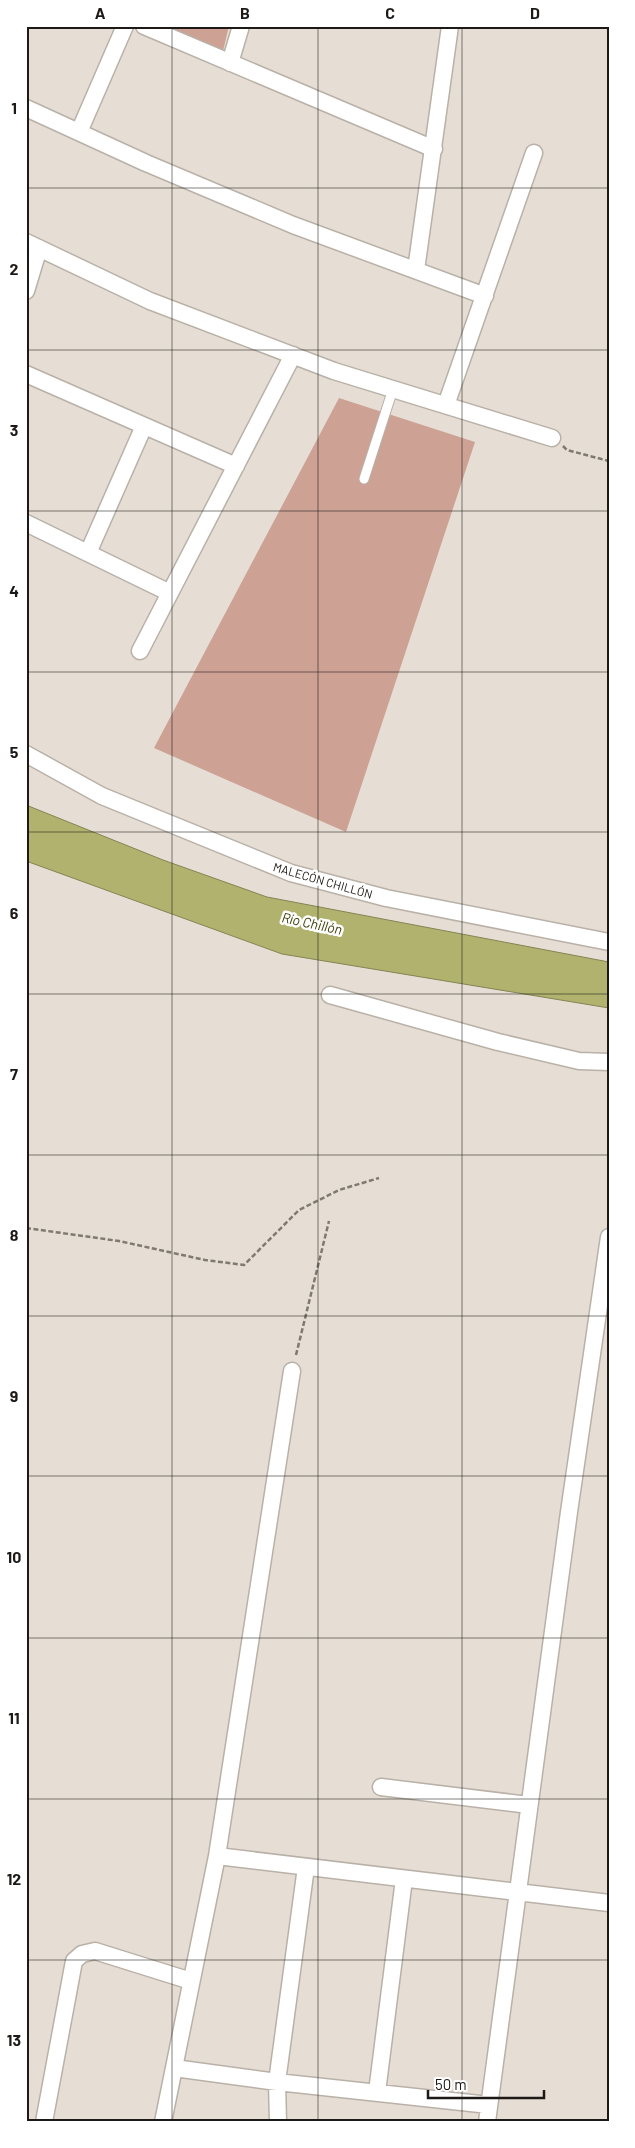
<svg xmlns="http://www.w3.org/2000/svg" width="635" height="2148" viewBox="0 0 635 2148" font-family="Barlow,sans-serif">
  <style>
    .green { fill: #cda194 }
    .water { fill: #b0b26d; stroke: #848453 }
    .lines { fill: none; stroke-linecap: round; stroke-linejoin: round }
    .service-casing { stroke: #b9b1a8; stroke-width: 11 }
    .minor-casing { stroke: #b9b1a8; stroke-width: 19 }
    .path { stroke: #7f7973; stroke-width: 2.5; stroke-dasharray: 5 2.5; stroke-linecap: butt }
    .service { stroke: #fff; stroke-width: 9 }
    .minor { stroke: #fff; stroke-width: 16 }
    .grid { fill: none; stroke: #1c1916; stroke-width: 1; stroke-opacity: 0.55 }
    .labels { text-anchor: middle; dominant-baseline: central; stroke-width: 5; stroke-linejoin: round; paint-order: stroke }
    .street-label { font-size: 12px; fill: #1c1916; stroke: #fff }
    .water-label { font-size: 14px; font-style: italic; fill: #42420c; stroke: #fff }
    .neatline { fill: none; stroke: #1c1916; stroke-width: 2 }
    .grid-label { font-size: 16px; text-anchor: middle; font-weight: bold; fill: #1c1916 }
  </style>
  <rect width="100%" height="100%" fill="#e6ded4"/>
  <path class="green" d="M162,26H229L223,51Z
    M339,398L475,442L346,832L154,748Z"/>
  <path class="water" d="M26,805L163,860L267,897L609,962V1008L282,954L26,861Z"/>
  <g class="lines">
    <defs>
      <path id="service" d="M364,479L393,389"/>
      <path id="minor" d="M144,26L434,149
        M230,63L241,26
        M26,108L146,163L293,225L485,296
        M79,132L125,26
        M26,242L150,301L334,371L552,438
        M416,270L450,26
        M26,291L39,248
        M26,374L236,466
        M446,405L534,153
        M26,523L170,593
        M88,553L144,426
        M140,651L293,355
        M26,754L102,796L291,873L386,898L609,942
        M330,995L498,1042L579,1061L609,1062
        M381,1787L529,1805
        M217,1856L609,1903
        M174,2068L277,2082L489,2105
        M377,2092L404,1879
        M44,2122L74,1961L82,1954L95,1951L191,1981
        M163,2122L217,1856L292,1371
        M278,2122L277,2082L306,1867
        M487,2122L569,1512L609,1237"/>
    </defs>
    <use href="#service" class="service-casing"/>
    <use href="#minor" class="minor-casing"/>
    <path class="path" d="M563,446L567,450L609,461
      M26,1228L119,1241L205,1260L244,1265L299,1210L339,1190L379,1178
      M296,1355L329,1221"/>
    <use href="#service" class="service"/>
    <use href="#minor" class="minor"/>
  </g>
  <path class="grid" d="M172,26V2122M318,26V2122M462,26V2122M26,188H609M26,350H609M26,511H609M26,672H609M26,832H609M26,994H609M26,1155H609M26,1316H609M26,1476H609M26,1638H609M26,1799H609M26,1960H609"/>
  <g class="labels">
    <g class="street-label">
      <text transform="translate(323 880) rotate(16)">MALECÓN CHILLÓN</text>
    </g>
    <g class="water-label">
      <text transform="translate(312 923) rotate(12)">Río Chillón</text>
    </g>
  </g>
  <rect width="635" height="2148" fill="none" stroke="#ffffff" stroke-width="55"/>
  <path d="M428 2090v8h116v-8" fill="none" stroke="#1c1916" stroke-width="2.5"/>
  <text x="435" y="2090" font-size="15" fill="#1c1916" stroke="#ffffff" stroke-width="4" paint-order="stroke">50 m</text>
  <rect x="28" y="28" width="580" height="2092" class="neatline"/>
  <g class="grid-label">
    <text x="100" y="19">A</text>
    <text x="245" y="19">B</text>
    <text x="390" y="19">C</text>
    <text x="535" y="19">D</text>
    <text x="14" y="114">1</text>
    <text x="14" y="275">2</text>
    <text x="14" y="436">3</text>
    <text x="14" y="597">4</text>
    <text x="14" y="758">5</text>
    <text x="14" y="919">6</text>
    <text x="14" y="1080">7</text>
    <text x="14" y="1241">8</text>
    <text x="14" y="1402">9</text>
    <text x="14" y="1563">10</text>
    <text x="14" y="1724">11</text>
    <text x="14" y="1885">12</text>
    <text x="14" y="2046">13</text>
  </g>
</svg>
